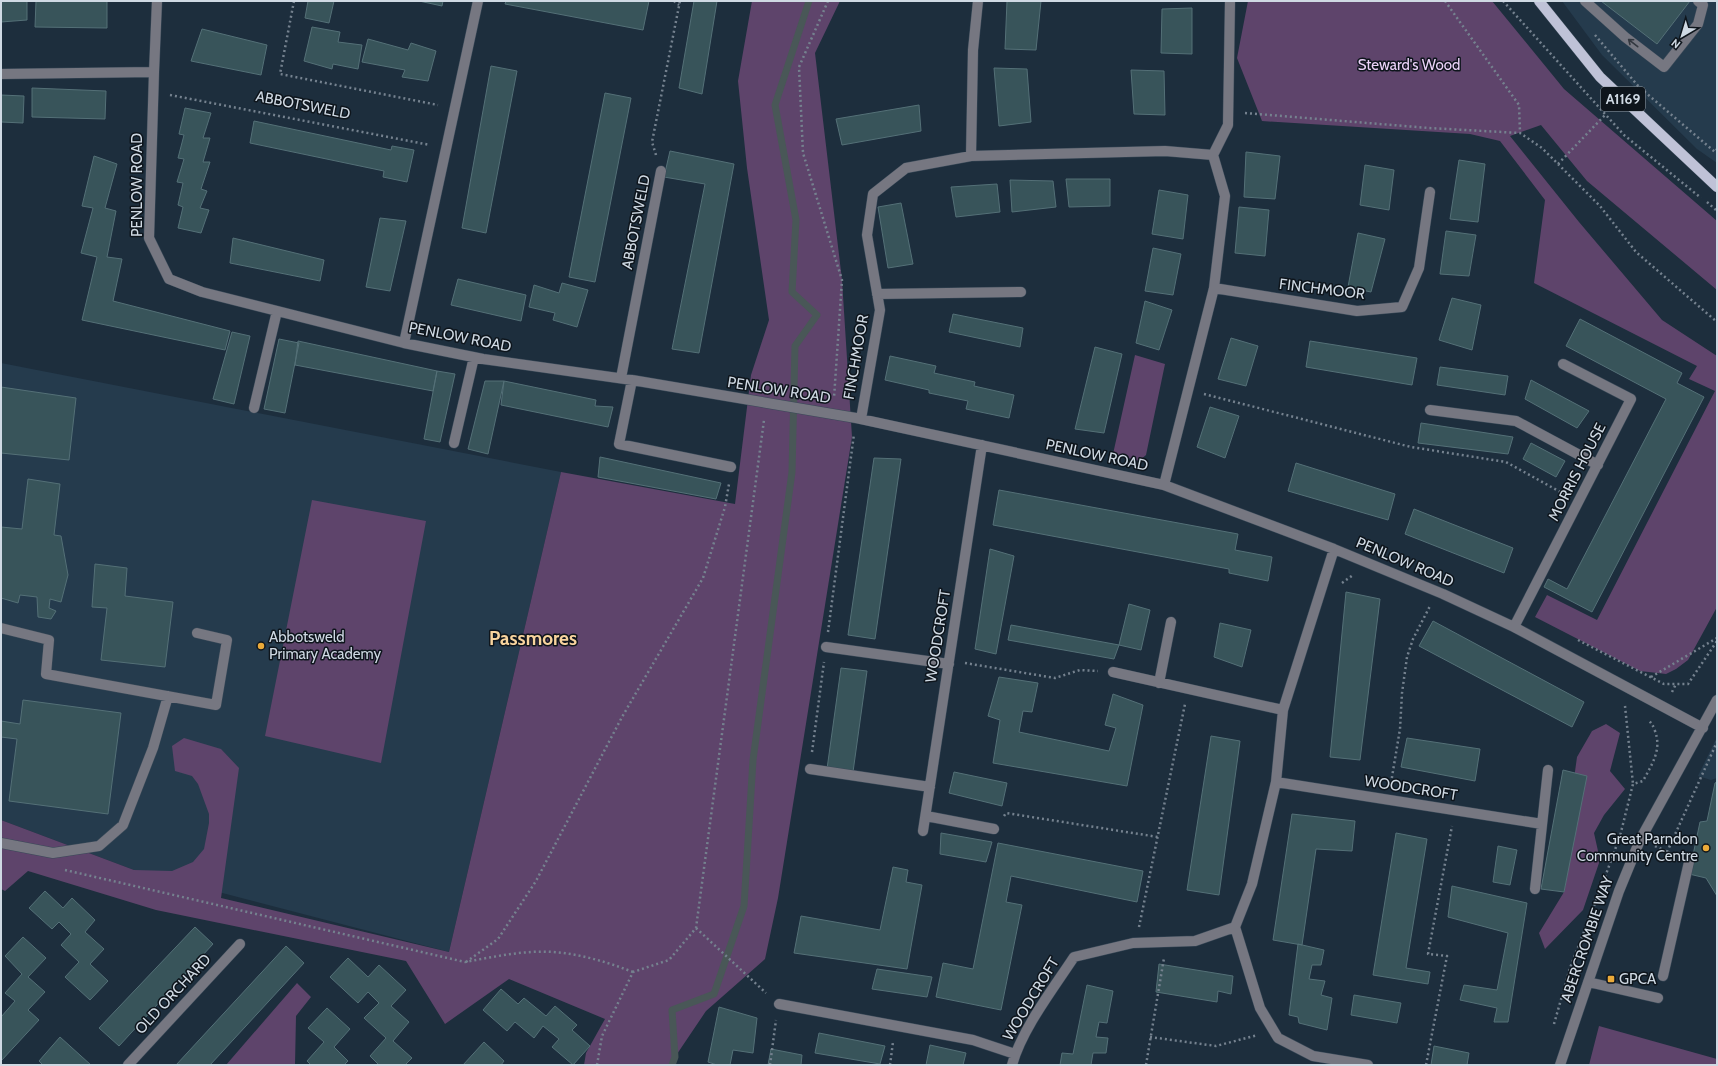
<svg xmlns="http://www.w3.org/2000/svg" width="1718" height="1066" viewBox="0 0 1718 1066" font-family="Cabin,sans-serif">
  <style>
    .built { fill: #253b4d }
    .green { fill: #5e446b }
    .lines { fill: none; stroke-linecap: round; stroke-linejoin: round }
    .stream { stroke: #495757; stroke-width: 7 }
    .building { fill: #38545a; stroke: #547077 }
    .minor-casing { stroke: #394958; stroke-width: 11 }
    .major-casing { stroke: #394958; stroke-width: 11 }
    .path { stroke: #75828f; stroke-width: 2.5; stroke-dasharray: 2 3; stroke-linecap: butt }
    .minor { stroke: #767781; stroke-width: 10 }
    .major { stroke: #bfc2d7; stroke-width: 10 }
    .oneway { stroke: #32373f }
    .poi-dot { fill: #ebaa39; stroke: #0e151c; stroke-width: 1.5 }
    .labels { text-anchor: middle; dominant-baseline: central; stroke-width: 3; stroke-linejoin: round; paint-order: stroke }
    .shield { fill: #0e151c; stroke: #959ea7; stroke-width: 1 }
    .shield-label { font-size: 14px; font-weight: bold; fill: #cfd9e3 }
    .park-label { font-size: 15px; fill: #ecd3f9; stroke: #0e151c }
    .street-label { font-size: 15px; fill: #cfd9e3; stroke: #0e151c }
    .poi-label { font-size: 15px; fill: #cfd9e3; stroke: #0e151c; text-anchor: start }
    .district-label { font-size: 19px; font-weight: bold; fill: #f8d49e; stroke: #0e151c }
  </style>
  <rect width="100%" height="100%" fill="#1d2e3d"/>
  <path class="built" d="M1562,1H1717V163L1697,149L1602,55Z
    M1,363L561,472L449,952L134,870L1,820Z
    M1717,737V778L1711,780L1698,776Z"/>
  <path class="green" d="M752,1H840L815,53L842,280L852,437L778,898L765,959L706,1011L675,1057L674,1065H584L586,1053L605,1019L509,979L445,1024L406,961L156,910L28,871L5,891L1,889V820L134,870L172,871L193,862L204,849L209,823V814L198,784L192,776L175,771L172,746L184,738L221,749L239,768L221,898L449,952L561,472L735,504L751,375L769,320L747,168L738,81Z
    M1248,1H1492L1564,89L1717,221V290L1587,181L1541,125L1510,136L1579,222L1662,320L1717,356V607L1688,660L1676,669L1666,674L1640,671L1535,617L1547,595L1597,620L1715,391L1689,379L1697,366L1534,283L1545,200L1500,141L1470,134L1262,121L1237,58Z
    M1135,355L1165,364L1146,455L1139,461L1113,454Z
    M312,500L426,521L381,763L265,736Z
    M1606,724L1620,733L1610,771L1625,789L1604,815L1594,833L1600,860L1583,910L1545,949L1539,933L1564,892L1574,836L1573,786L1577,757L1592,731Z
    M297,983L311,997L296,1016L295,1065H226Z
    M1599,1026L1717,1059V1065H1589Z"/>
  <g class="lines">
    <path class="stream" d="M672,1065L675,1057L672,1010L714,994L744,906L753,760L792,472L795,346L817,315L792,292L796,220L775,105L809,1"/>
  </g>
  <path class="building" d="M1,1H27V20L1,22Z
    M36,1H107V28L35,27Z
    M308,1H334L329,23L305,18Z
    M419,1H443L442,6Z
    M506,1H649L643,30L505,4Z
    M694,1H717L702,94L679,88Z
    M1007,1H1041L1036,50L1005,49Z
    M1601,1H1690L1657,44Z
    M1192,8V54L1161,53L1162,9Z
    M312,27L340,32L338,42L362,45L358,69L333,64L332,69L304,61Z
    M202,29L267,45L261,75L191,61Z
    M368,39L408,50L411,43L436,51L428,81L402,77L405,70L362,62Z
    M491,66L517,71L486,233L462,228Z
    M994,68L1027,69L1031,122L999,126Z
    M1131,70L1164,71L1165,115L1134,114Z
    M32,88L106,91L105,119L32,117Z
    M605,93L631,98L595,282L569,277Z
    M1,95L24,96L23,123L1,122Z
    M919,105L921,131L842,145L836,119Z
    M185,108L211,113L203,138H210L203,162H210L201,189L207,191L200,208L209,210L201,233L178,228L183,207L178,205L183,183L177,182L184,159L178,158L184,135L179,134Z
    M254,121L391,150L392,146L414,150L407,182L383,177L384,171L250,143Z
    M670,151L734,164L699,353L672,349L705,184L664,177Z
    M1246,152L1280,156L1275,199L1244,197Z
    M94,156L117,164L105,208L116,211L107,257L122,259L113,301L230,331L225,350L82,320L97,257L81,253L93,208L82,206Z
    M1459,160L1485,164L1478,222L1450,219Z
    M1365,165L1394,170L1389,210L1360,205Z
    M1066,179H1110V206L1069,207Z
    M1010,180L1053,181L1056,207L1012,212Z
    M997,184L1000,212L956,217L951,187Z
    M1159,190L1188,195L1183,239L1152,234Z
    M901,203L913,264L888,268L878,207Z
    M1239,207L1269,210L1265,256L1235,253Z
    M380,218L406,221L390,291L366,287Z
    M1446,231L1476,235L1469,276L1440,274Z
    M1358,233L1385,239L1371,292L1348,287Z
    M233,238L324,260L320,281L230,263Z
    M1153,248L1181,254L1173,295L1145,291Z
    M458,279L526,295L521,321L451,305Z
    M562,283L588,290L577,327L553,320L555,313L529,307L534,285L559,293Z
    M1452,298L1481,305L1472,350L1439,340Z
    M1145,301L1172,310L1159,350L1136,343Z
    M953,314L1023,328L1020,347L949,332Z
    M1580,319L1682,373L1677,383L1704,397L1592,612L1544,587L1548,579L1567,589L1666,399L1566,346Z
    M232,332L250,336L234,404L213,399Z
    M1231,338L1258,346L1246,386L1218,379Z
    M279,339L299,343L285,413L264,409Z
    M298,341L437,371L433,391L295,365Z
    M1310,341L1417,358L1412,385L1306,367Z
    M1095,347L1122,354L1104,433L1075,429Z
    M890,356L936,366L934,373L975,382L974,386L1014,395L1009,418L966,409L968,401L929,393V390L885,380Z
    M1440,367L1508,376L1505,395L1437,385Z
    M437,371L455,374L440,442L424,439Z
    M1531,380L1589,411L1577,428L1525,399Z
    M485,381H504L488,454L468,449Z
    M504,381L596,400L595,406L613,407L608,427L501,405Z
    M1,387L76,398L69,460L1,453Z
    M1210,407L1239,416L1225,458L1197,447Z
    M1421,423L1513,437L1508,454L1418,443Z
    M1531,443L1565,461L1556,477L1523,459Z
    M600,457L721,483L716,499L598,477Z
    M874,458L901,459L875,639L848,635Z
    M1296,463L1395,494L1388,520L1288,491Z
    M28,479L60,484L54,535L61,536L68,575L61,602L50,599L49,608L56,611L51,619L38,617L37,597L20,595L18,603L1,598V527L22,529Z
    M999,490L1238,534L1235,550L1272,557L1268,581L1229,573V569L993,525Z
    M1414,509L1513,548L1504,573L1405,534Z
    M990,549L1014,556L996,654L975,649Z
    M95,564L127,568L125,596L173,602L165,667L101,660L107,608L92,607Z
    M1346,592L1380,599L1360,760L1330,757Z
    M1129,604L1150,610L1141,650L1119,645Z
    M1433,621L1584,702L1572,727L1419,646Z
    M1220,623L1251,630L1242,667L1214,657Z
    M1011,625L1119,645L1114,659L1008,640Z
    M841,668L867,671L853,772L827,769Z
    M999,677L1038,683L1032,712L1023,711L1019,732L1109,751L1116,728L1105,725L1113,694L1143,705L1127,786L993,763L1000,720L988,716Z
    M23,700L121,713L108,814L9,801L17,739L1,737V721L20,724Z
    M1211,736L1240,741L1219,895L1187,890Z
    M1407,738L1480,749L1475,781L1401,767Z
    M1563,770L1587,776L1564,892L1541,889Z
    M954,772L1007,783L1002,806L949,793Z
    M1717,782V896L1706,878L1689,874L1700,822L1707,821L1715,783Z
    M1292,814L1355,821L1352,851L1316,849L1302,945L1273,940Z
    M941,833L992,842L986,862L940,854Z
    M1396,833L1427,839L1406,968L1430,972L1428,984L1373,975Z
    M998,843L1143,871L1137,902L1011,876L1006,902L1022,905L1001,1010L936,997L943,963L973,969Z
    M1498,846L1517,850L1510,885L1493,882Z
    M893,867L908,870L906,882L922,885L907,969L794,953L801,916L880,930Z
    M1452,886L1527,903L1508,1022H1494L1497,1008L1460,1000L1464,985L1497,990L1508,933L1448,917Z
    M45,891L63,908L72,898L95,920L85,932L104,949L90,964L108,981L90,1000L65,977L79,962L61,945L71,934L59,922L52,929L29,908Z
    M195,927L213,944L119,1046L99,1028Z
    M23,937L46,958L28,977L45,992L28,1010L39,1020L1,1061V1017L15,1001L5,993L22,974L5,956Z
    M1298,944L1324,950L1321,965H1312L1309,979L1325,981L1321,995L1332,998L1327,1030L1299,1023L1298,1017L1289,1015Z
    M286,946L304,963L210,1065H176Z
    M348,958L368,977L379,965L406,990L391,1006L409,1022L393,1041L412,1058L405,1065H379L370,1056L386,1038L364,1018L379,1003L368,992L358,1003L330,977Z
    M1159,964L1233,976L1231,994L1218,991L1217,1002L1156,992Z
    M877,969L932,977L927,997L872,989Z
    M1087,985L1113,991L1107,1023L1099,1022L1096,1037L1108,1038L1106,1053H1093L1091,1065H1060L1062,1053L1073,1054Z
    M501,989L518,1004L524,998L546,1016L555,1006L577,1025L572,1030L590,1046L573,1065L552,1047L559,1039L543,1026L534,1038L515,1022L507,1031L483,1010Z
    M1354,995L1401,1003L1397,1023L1351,1015Z
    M719,1007L757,1018L753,1053L733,1050L730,1065H717L708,1062Z
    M327,1008L350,1029L334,1047L348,1061L344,1065H311L307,1061L324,1042L308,1028Z
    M819,1033L885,1046L880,1064L815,1053Z
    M60,1037L91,1065H43L39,1061Z
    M484,1042L504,1061L501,1065H463Z
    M930,1045L966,1053L963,1065H926Z
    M1434,1046L1469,1053L1467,1065H1431Z
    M771,1049L802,1055L801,1065H768Z"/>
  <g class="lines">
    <defs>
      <path id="minor" d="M1585,1L1625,37L1664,67L1698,24L1703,5L1698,1
        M154,72L157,1
        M1,74L154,72L149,238L169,279L202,292L404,343L483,359L632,380L856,418L1164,485L1334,549L1443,594L1514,627L1703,728
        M1213,155L1228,125L1230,1
        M971,156L973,50L978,1
        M1214,288L1357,311L1402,307L1419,268L1430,192
        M877,294L1021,292
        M404,343L478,1
        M621,378L661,171
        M632,380L619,444L731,467
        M254,408L277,311
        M1430,410L1516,421L1598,465
        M861,419L880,310L867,235L873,194L906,168L971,156L1165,151L1213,155L1225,196L1214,288L1164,485
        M454,443L474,357
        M1514,627L1631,399L1563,364
        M1,628L49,640L46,674L216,705L227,640L197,633
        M826,647L949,664
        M1113,672L1283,710
        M1159,683L1171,622
        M810,769L930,787
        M1276,782L1542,824
        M926,816L994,829
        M923,831L982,445
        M1,843L53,853L99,846L123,825L153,748L168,696
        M1535,889L1548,770
        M1235,927L1260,1008L1278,1038L1313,1056L1368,1065
        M1663,976L1689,862
        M1588,982L1658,998
        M779,1004L973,1040L1015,1054
        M128,1065L240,944
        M1012,1065C1022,1029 1053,989 1074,957L1133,943L1195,941L1235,927L1252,884L1276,782L1283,710L1334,549
        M1560,1065L1619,891L1640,840L1717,700"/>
      <path id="major" d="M1539,1L1600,77L1717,187"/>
    </defs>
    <use href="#minor" class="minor-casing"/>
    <use href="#major" class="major-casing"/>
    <path class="path" d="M294,1L280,74L438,105
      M674,1L679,5
      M828,1L799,67L803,153L842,280L834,398
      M1445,1L1519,105L1520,132
      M1503,1L1624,135L1701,198
      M1595,35L1639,87L1715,152L1717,149
      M170,95L430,145
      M1245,113L1429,128L1520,133L1542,148L1600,206L1636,252L1717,322
      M656,155L652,142L680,1
      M1558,164L1606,114
      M1707,202L1717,211
      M1204,394L1411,447L1506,462L1564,494
      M1342,583L1353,575
      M828,632L854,434
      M1578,640L1664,684H1688L1717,641
      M965,663L1055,678L1080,670L1098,671
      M1651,677L1717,638
      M1672,692L1676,684
      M1625,706L1633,784
      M812,752L824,662
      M1391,783L1400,729L1402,693L1407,657L1413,639L1430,606
      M1004,816L1006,813L1158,837
      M1655,846L1674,855
      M1667,852L1717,742
      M65,870L465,962C493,957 524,950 553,952C581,954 607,962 633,972
      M1605,877L1620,836L1633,784L1643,781C1652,764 1662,750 1655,731C1653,726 1652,723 1648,720
      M1139,927L1185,704
      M696,928L766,993
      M466,962L498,939L536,881L622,717L703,578L725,507L729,484
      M1554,1024L1570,968L1599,893
      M1150,1037L1216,1046L1258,1035
      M597,1065L602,1036L633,972L669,960L696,928L764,420
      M770,1065L776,1020
      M890,1065L893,1042
      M1146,1065L1164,958
      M1426,1065L1447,956L1428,954L1452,826"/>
    <use href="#minor" class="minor"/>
    <use href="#major" class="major"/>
  </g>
  <defs><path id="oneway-shaft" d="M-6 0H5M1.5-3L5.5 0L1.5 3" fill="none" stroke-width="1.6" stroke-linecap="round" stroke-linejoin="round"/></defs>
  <use class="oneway" href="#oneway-shaft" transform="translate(1633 43) rotate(-142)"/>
  <g class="poi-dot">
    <circle cx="261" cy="646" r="4"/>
    <circle cx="1706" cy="848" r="4"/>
    <rect x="1607" y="975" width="8" height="8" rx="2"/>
  </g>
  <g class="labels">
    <rect class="shield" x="1601" y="87" width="44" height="24" rx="3"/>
    <g class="shield-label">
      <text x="1623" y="99">A1169</text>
    </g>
    <g class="park-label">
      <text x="1409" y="65">Steward's Wood</text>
    </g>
    <g class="street-label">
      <text transform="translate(303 105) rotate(11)">ABBOTSWELD</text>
      <text transform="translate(137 185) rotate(-90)">PENLOW ROAD</text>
      <text transform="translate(636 222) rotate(-79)">ABBOTSWELD</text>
      <text transform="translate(1322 289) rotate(7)">FINCHMOOR</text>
      <text transform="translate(460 337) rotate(11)">PENLOW ROAD</text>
      <text transform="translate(856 357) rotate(-80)">FINCHMOOR</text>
      <text transform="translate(779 390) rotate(9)">PENLOW ROAD</text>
      <text transform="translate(1097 455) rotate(12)">PENLOW ROAD</text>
      <text transform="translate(1577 472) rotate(-63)">MORRIS HOUSE</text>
      <text transform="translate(1405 562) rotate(23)">PENLOW ROAD</text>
      <text transform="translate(938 636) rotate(-81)">WOODCROFT</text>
      <text transform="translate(1411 788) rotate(9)">WOODCROFT</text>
      <text transform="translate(1587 939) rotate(-71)">ABERCROMBIE WAY</text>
      <text transform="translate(173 994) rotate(-47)">OLD ORCHARD</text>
      <text transform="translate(1031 999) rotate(-59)">WOODCROFT</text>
    </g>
    <g class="poi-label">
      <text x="269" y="637">Abbotsweld<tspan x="269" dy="17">Primary Academy</tspan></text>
      <text x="1698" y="839" text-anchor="end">Great Parndon<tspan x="1698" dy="17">Community Centre</tspan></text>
      <text x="1619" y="979">GPCA</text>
    </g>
    <g class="district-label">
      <text x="533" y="638">Passmores</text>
    </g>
  </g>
  <rect width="1718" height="1066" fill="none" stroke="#cfd9e3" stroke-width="4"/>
  <g transform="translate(1682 36) rotate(218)" stroke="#0e151c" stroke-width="3" paint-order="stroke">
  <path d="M0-3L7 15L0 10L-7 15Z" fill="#cfd9e3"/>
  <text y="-6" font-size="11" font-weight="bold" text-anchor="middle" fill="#cfd9e3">N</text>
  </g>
</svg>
